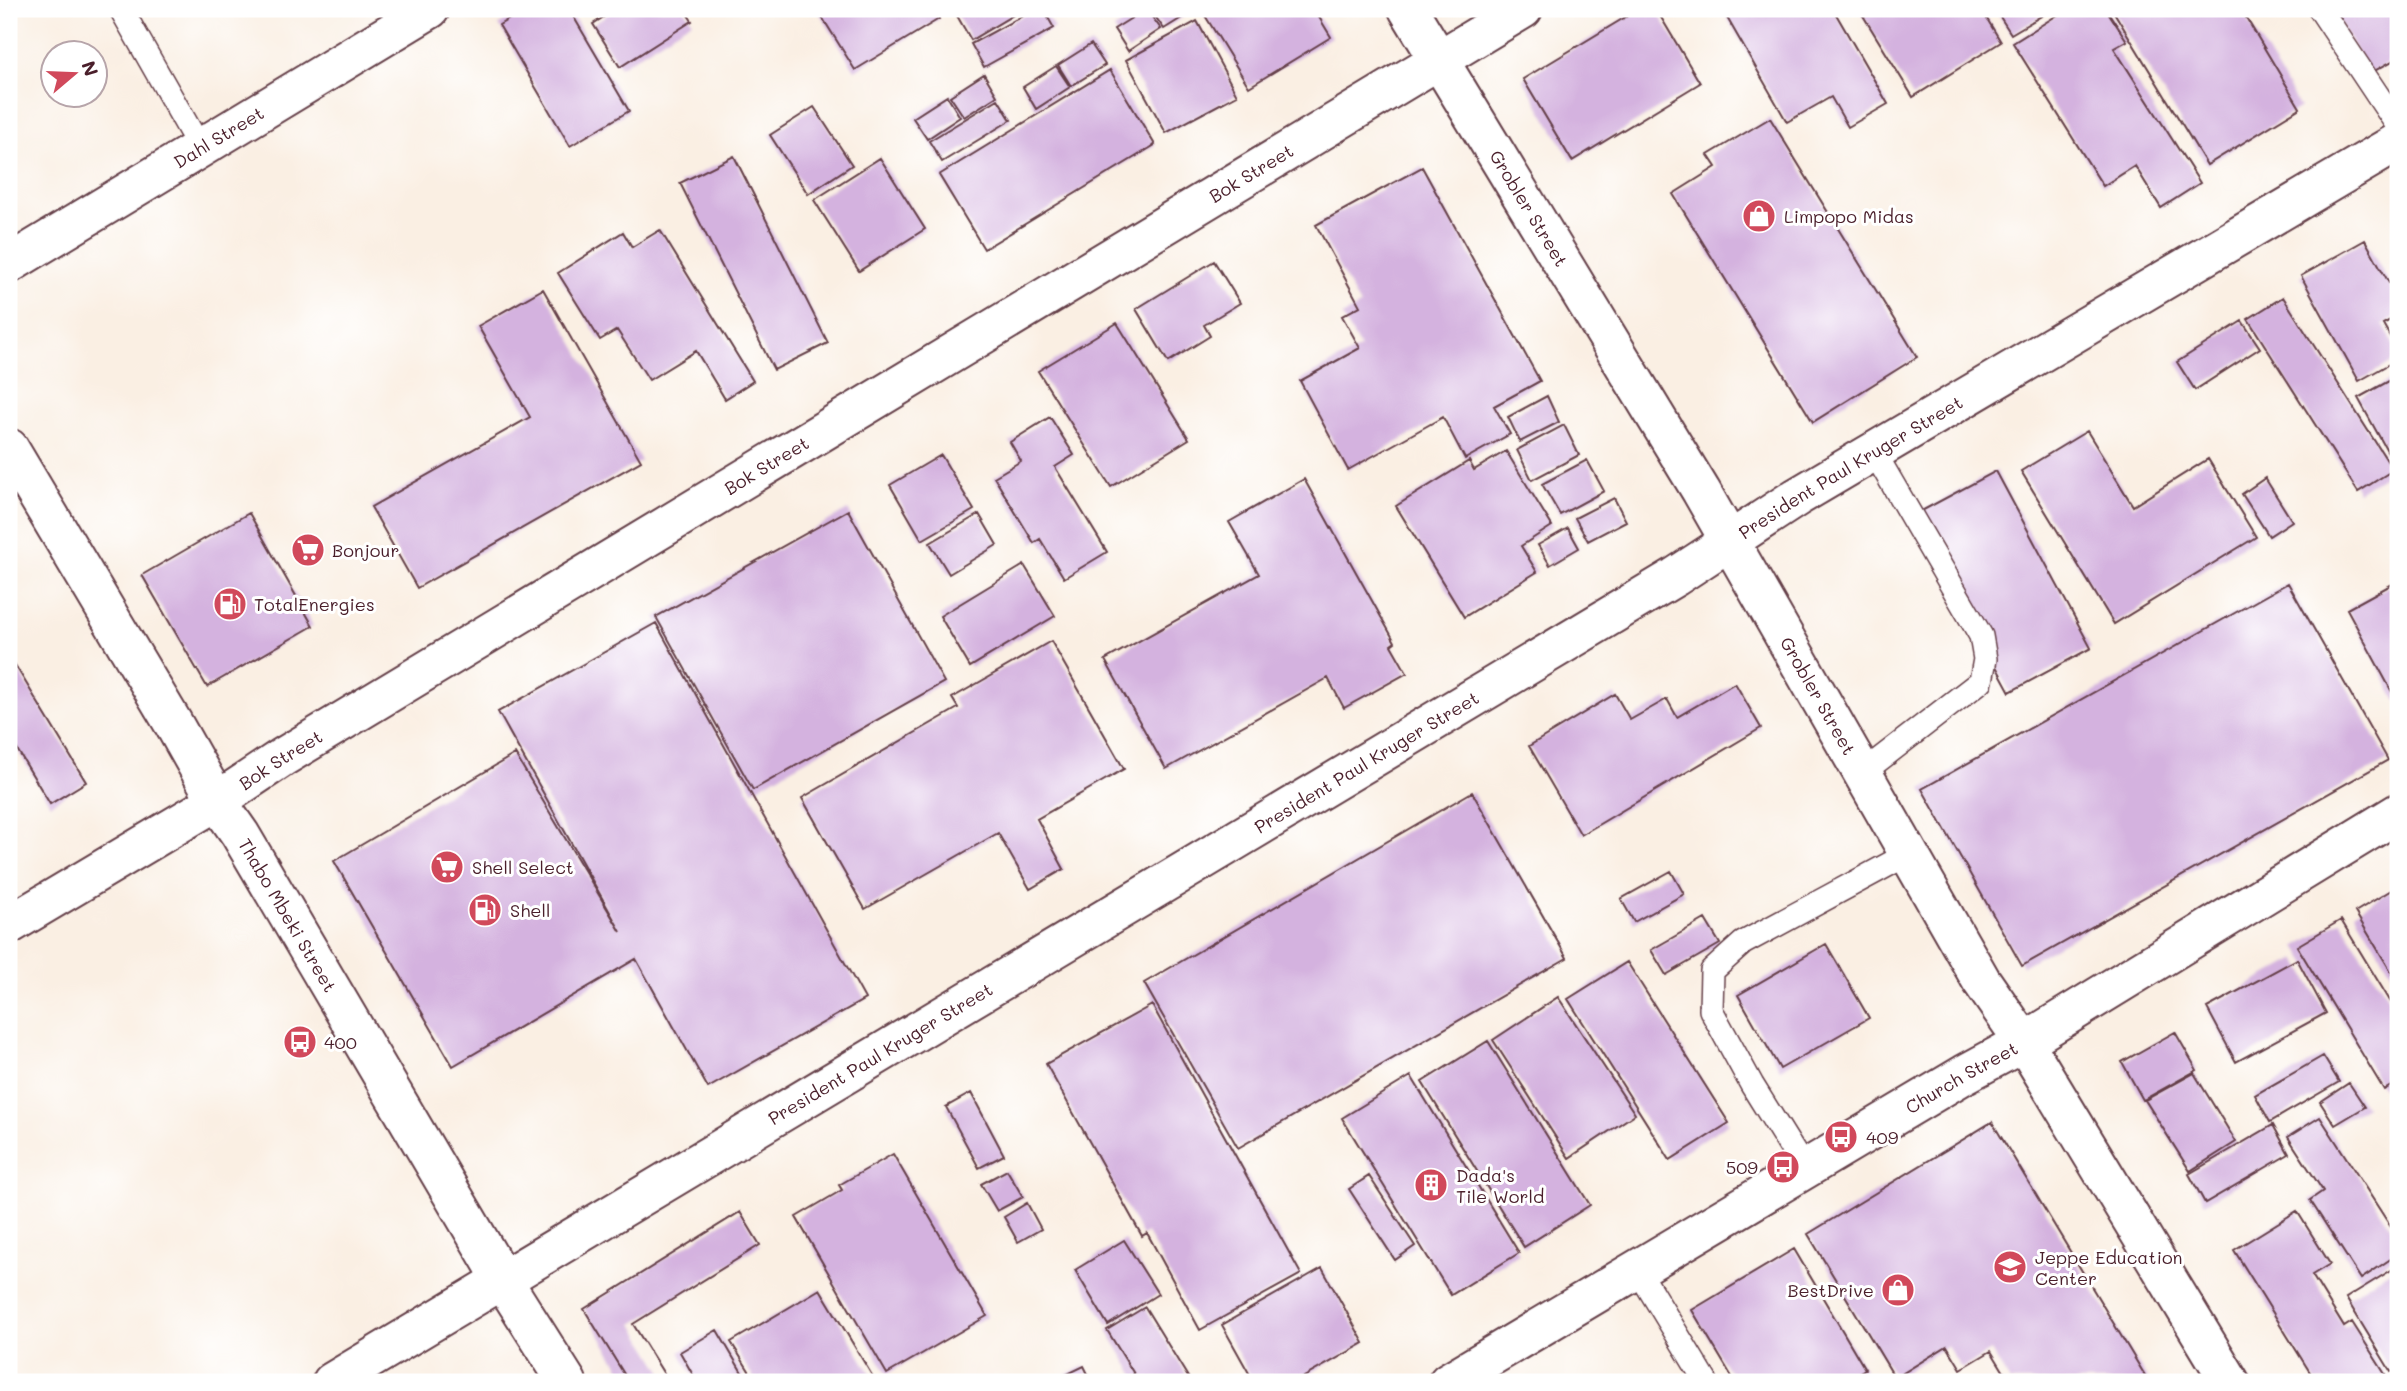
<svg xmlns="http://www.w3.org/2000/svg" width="2407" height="1391" viewBox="0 0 2407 1391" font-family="Mali,sans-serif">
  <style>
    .building { fill: #d4b2df }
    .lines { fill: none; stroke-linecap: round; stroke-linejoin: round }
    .service-casing { stroke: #643e47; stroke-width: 26 }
    .minor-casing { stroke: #643e47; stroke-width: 42 }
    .primary-casing { stroke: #643e47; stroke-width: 42 }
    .service { stroke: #fff; stroke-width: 23 }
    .minor { stroke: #fff; stroke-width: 38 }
    .primary { stroke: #fff; stroke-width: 38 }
    .labels { text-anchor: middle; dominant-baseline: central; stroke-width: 6; stroke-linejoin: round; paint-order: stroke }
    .street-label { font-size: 18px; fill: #4a1f2b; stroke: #fff }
    .poi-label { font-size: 18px; fill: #4a1f2b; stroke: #fff; text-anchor: start }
  </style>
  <rect width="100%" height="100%" fill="#fff"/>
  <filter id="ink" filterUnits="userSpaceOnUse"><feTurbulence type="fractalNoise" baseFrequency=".0143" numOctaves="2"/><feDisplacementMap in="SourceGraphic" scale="14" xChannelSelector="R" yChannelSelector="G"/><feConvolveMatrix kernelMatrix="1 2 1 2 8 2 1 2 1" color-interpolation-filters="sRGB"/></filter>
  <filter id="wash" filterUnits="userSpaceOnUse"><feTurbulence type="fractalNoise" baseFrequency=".00686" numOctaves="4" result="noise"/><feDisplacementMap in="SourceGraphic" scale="28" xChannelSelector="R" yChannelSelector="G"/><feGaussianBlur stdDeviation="1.57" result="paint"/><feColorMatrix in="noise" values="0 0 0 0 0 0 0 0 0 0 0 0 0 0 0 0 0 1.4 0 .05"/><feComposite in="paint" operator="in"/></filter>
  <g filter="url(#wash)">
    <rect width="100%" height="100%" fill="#faefe3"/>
    <g id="blocks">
      <path class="building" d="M526,9H569L629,111L570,146L499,25Z
        M616,9H684L692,21L620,67L593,24Z
        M817,9H933L939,19L855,70Z
        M966,9H1023L971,40L956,14Z
        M1035,9H1043L1054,28L984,67L971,44Z
        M1146,9L1161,29L1128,51L1114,29Z
        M1150,9H1196L1164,29Z
        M1201,9H1314L1331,37L1249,87Z
        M1639,9H1656L1700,83L1572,161L1523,79Z
        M1722,9H1833L1888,104L1848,127L1831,97L1787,122Z
        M1859,9H1981L2001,42L1913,97Z
        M1995,9H2053L2011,34Z
        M2067,9H2106L2127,41L2114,48L2200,183L2161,208L2135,166L2103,186L2013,43Z
        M2112,9H2241L2300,108L2207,165Z
        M2332,9H2398V58L2369,74Z
        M1197,21L1237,95L1166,133L1126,60Z
        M1091,44L1105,65L1071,86L1058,65Z
        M1056,66L1070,87L1036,109L1023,87Z
        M1110,70L1155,145L984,249L939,175Z
        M984,74L997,96L964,117L950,96Z
        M947,96L960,117L927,139L913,118Z
        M998,99L1011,120L942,162L929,141Z
        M814,107L852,165L808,194L770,135Z
        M1770,118L1917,357L1813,422L1673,194L1716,167L1708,155Z
        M734,156L828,343L774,370L680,183Z
        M880,158L925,229L859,271L814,200Z
        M1422,167L1540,381L1494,406L1510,434L1465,459L1443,417L1348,470L1300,381L1360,348L1342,316L1360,306L1316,225Z
        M660,230L753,381L725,399L696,351L649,380L617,330L600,340L558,273L623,232L632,247Z
        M2365,240L2398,299V316L2383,324L2398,351V359L2359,381L2301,276Z
        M1214,261L1240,303L1204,325L1210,336L1168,362L1136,309Z
        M543,289L641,461L417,588L371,507L530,417L478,326Z
        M2283,297L2393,470L2358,492L2248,319Z
        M2242,321L2260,348L2195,390L2177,362Z
        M1117,323L1189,439L1111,487L1038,371Z
        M2398,376V463L2395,465L2358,398Z
        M1547,396L1559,422L1520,442L1508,417Z
        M1050,417L1074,455L1055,467L1107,552L1064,578L1040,539L1034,543L994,477L1021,461L1010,442Z
        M1564,425L1579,455L1532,480L1517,450Z
        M2087,431L2133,506L2208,459L2256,537L2114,624L2021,471Z
        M1506,451L1552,526L1521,546L1537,572L1464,617L1396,506L1469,461L1474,470Z
        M941,455L974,510L922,540L890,485Z
        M1587,460L1604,491L1560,515L1542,484Z
        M1996,471L2091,648L2010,692L1914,515Z
        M2265,478L2292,521L2269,536L2242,494Z
        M1304,479L1395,642L1391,645L1407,673L1344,708L1328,678L1166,769L1105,660L1259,574L1229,522Z
        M1614,498L1626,521L1588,541L1575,518Z
        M848,510L944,682L753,790L656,617Z
        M249,513L313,626L207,687L142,575Z
        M979,514L997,545L949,574L930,543Z
        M1568,528L1579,548L1550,565L1538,545Z
        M1024,565L1055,616L970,667L940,616Z
        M2398,581V703L2347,609Z
        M2288,583L2388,760L2022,966L1922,789Z
        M656,623L865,999L708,1088L636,959L453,1066L334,861L515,754L621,932L498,712Z
        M1051,641L1124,769L1037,819L1064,869L1030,889L998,833L865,909L802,798L958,708L952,698Z
        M9,655L86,782L50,804L9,736Z
        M1735,683L1761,728L1581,835L1529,746L1615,694L1630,720L1667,699L1677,717Z
        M1472,792L1567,958L1238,1148L1144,983Z
        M1671,871L1684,894L1634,922L1621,899Z
        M2398,886V983L2355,912Z
        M1705,919L1720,944L1666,975L1651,950Z
        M2341,920L2398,1014V1082L2384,1090L2297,946Z
        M1826,944L1869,1018L1780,1069L1738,995Z
        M2297,959L2326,1013L2236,1062L2207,1008Z
        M1627,962L1729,1123L1670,1160L1568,999Z
        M1558,997L1635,1114L1569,1158L1493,1040Z
        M1152,1005L1301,1274L1200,1330L1147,1233L1142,1236L1046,1064Z
        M2175,1032L2197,1070L2143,1100L2122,1062Z
        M1488,1041L1590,1205L1524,1247L1422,1082Z
        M2323,1056L2339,1082L2270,1122L2255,1095Z
        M2194,1073L2236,1142L2190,1171L2145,1100Z
        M1411,1076L1519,1253L1451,1295L1342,1118Z
        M2349,1083L2365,1107L2335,1125L2320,1102Z
        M971,1093L1004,1155L979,1168L946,1107Z
        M2320,1117L2398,1238V1254L2361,1279L2310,1200L2323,1191L2288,1137Z
        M1992,1122L2149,1382H2010L1991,1351L1961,1369L1947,1346L1895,1378L1808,1234Z
        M2273,1125L2289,1154L2205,1203L2189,1174Z
        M893,1154L987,1316L887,1374L796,1217L842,1190L839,1185Z
        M1007,1170L1023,1197L997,1211L981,1184Z
        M1369,1176L1415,1246L1395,1260L1349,1189Z
        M1027,1203L1041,1229L1018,1242L1004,1217Z
        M2297,1211L2330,1264L2312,1275L2344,1327L2352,1322L2390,1382H2316L2234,1250Z
        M740,1212L760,1245L633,1324L669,1382H629L584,1309Z
        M1124,1240L1158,1294L1108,1325L1075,1270Z
        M1794,1249L1865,1369L1843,1382H1735L1692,1310Z
        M2398,1266V1368L2391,1372L2346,1298Z
        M1322,1268L1364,1343L1295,1382H1254L1222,1325Z
        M820,1289L876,1382H756L731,1342Z
        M1145,1307L1191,1382H1139L1107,1330Z
        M717,1330L744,1376L734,1382H697L680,1352Z
        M1084,1366L1092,1382H1051Z"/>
    </g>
  </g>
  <g filter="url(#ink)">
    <use href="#blocks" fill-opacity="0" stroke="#643e47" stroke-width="2"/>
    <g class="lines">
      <defs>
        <path id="service" d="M121,9L200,148
          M2320,9L2398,126
          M1862,773L1981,681L1985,659L1981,636L1874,452
          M1805,1170L1752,1085L1711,1010L1712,971L1743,943L1908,854
          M1638,1270L1706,1382"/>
        <g id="minor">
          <path id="s1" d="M9,264L430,9"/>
          <path id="s2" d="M9,925L217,801L283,757L1523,9"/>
          <path d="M2024,1042L2398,813"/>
          <path id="s3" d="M332,1382L1675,577L1797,497L2398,142"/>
        </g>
        <g id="primary">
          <path id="s4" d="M1408,9L1701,491L1981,980L2024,1042L2230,1382"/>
          <path id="s5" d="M9,448L173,723L217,801L240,834L502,1279L567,1382"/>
          <path id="s6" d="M1448,1382L1965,1074L2024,1042"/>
        </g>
      </defs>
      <use href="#service" class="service-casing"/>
      <use href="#minor" class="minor-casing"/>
      <use href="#primary" class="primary-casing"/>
      <use href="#service" class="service"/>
      <use href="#minor" class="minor"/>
      <use href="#primary" class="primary"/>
    </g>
  </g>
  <defs>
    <symbol id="shop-disc" viewBox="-11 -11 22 22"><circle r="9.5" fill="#d1495b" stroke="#fff"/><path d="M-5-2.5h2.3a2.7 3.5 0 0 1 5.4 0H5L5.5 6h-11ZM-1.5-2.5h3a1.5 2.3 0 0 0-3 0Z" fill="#fff"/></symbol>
    <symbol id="supermarket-disc" viewBox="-11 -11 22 22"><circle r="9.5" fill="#d1495b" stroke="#fff"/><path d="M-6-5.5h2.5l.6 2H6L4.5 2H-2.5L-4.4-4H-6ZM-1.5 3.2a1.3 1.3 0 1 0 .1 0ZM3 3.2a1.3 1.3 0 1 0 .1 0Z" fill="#fff"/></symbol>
    <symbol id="fuel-disc" viewBox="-11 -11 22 22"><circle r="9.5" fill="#d1495b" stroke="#fff"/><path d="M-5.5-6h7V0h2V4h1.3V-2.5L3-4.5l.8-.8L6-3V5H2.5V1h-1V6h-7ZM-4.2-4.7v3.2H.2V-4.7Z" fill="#fff"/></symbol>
    <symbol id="bus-disc" viewBox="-11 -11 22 22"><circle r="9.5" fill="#d1495b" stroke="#fff"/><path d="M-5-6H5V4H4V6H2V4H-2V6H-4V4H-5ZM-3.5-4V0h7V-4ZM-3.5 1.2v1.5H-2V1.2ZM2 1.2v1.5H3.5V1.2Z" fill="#fff"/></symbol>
    <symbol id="building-disc" viewBox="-11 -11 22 22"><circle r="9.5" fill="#d1495b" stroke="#fff"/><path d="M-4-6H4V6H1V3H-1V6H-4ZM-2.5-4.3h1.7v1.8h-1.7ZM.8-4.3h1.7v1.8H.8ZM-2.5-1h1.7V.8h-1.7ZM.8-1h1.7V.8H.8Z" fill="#fff"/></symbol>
    <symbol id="university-disc" viewBox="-11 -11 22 22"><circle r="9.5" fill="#d1495b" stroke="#fff"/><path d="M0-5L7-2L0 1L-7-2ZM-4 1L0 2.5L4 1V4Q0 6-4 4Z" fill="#fff"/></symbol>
  </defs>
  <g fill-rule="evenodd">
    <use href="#shop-disc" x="1740" y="197" width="38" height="38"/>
    <use href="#supermarket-disc" x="289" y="531" width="38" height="38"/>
    <use href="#fuel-disc" x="211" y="585" width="38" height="38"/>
    <use href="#supermarket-disc" x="428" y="848" width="38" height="38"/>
    <use href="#fuel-disc" x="466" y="891" width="38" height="38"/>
    <use href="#bus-disc" x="281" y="1023" width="38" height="38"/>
    <use href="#bus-disc" x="1822" y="1118" width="38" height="38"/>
    <use href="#bus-disc" x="1764" y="1148" width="38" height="38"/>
    <use href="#building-disc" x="1412" y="1166" width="38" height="38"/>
    <use href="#university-disc" x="1991" y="1248" width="38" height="38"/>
    <use href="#shop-disc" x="1879" y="1271" width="38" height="38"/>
  </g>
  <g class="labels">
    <g class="street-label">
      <text stroke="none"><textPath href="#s1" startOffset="245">Dahl Street</textPath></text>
      <text stroke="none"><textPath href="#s2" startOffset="1452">Bok Street</textPath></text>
      <text stroke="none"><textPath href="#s4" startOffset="233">Grobler Street</textPath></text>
      <text stroke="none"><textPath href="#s2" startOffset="886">Bok Street</textPath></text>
      <text stroke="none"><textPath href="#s3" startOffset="1773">President Paul Kruger Street</textPath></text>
      <text stroke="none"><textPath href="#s4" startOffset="800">Grobler Street</textPath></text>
      <text stroke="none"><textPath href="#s2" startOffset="318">Bok Street</textPath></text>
      <text stroke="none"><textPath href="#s3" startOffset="1206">President Paul Kruger Street</textPath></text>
      <text stroke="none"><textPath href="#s5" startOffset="544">Thabo Mbeki Street</textPath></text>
      <text stroke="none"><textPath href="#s3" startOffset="639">President Paul Kruger Street</textPath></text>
      <text stroke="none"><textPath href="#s6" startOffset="597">Church Street</textPath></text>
    </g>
    <g class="poi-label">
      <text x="1784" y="216">Limpopo Midas</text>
      <text x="332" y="550">Bonjour</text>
      <text x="254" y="604">TotalEnergies</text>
      <text x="472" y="867">Shell Select</text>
      <text x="510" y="910">Shell</text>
      <text x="324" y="1042">400</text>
      <text x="1866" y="1137">409</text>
      <text x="1758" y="1167" text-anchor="end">509</text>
      <text x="1456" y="1175">Dada's<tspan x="1456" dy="21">Tile World</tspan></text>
      <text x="2035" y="1257">Jeppe Education<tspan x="2035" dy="21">Center</tspan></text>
      <text x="1874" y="1290" text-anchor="end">BestDrive</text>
    </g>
  </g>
  <rect width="2407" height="1391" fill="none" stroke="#fff" stroke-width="35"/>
  <g transform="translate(74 74) rotate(71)"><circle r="33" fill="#ffffff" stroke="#b7a5aa" stroke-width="2"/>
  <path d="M0-5L12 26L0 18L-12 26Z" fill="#d1495b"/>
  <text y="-10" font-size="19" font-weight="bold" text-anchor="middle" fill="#4a1f2b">N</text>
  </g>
</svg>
